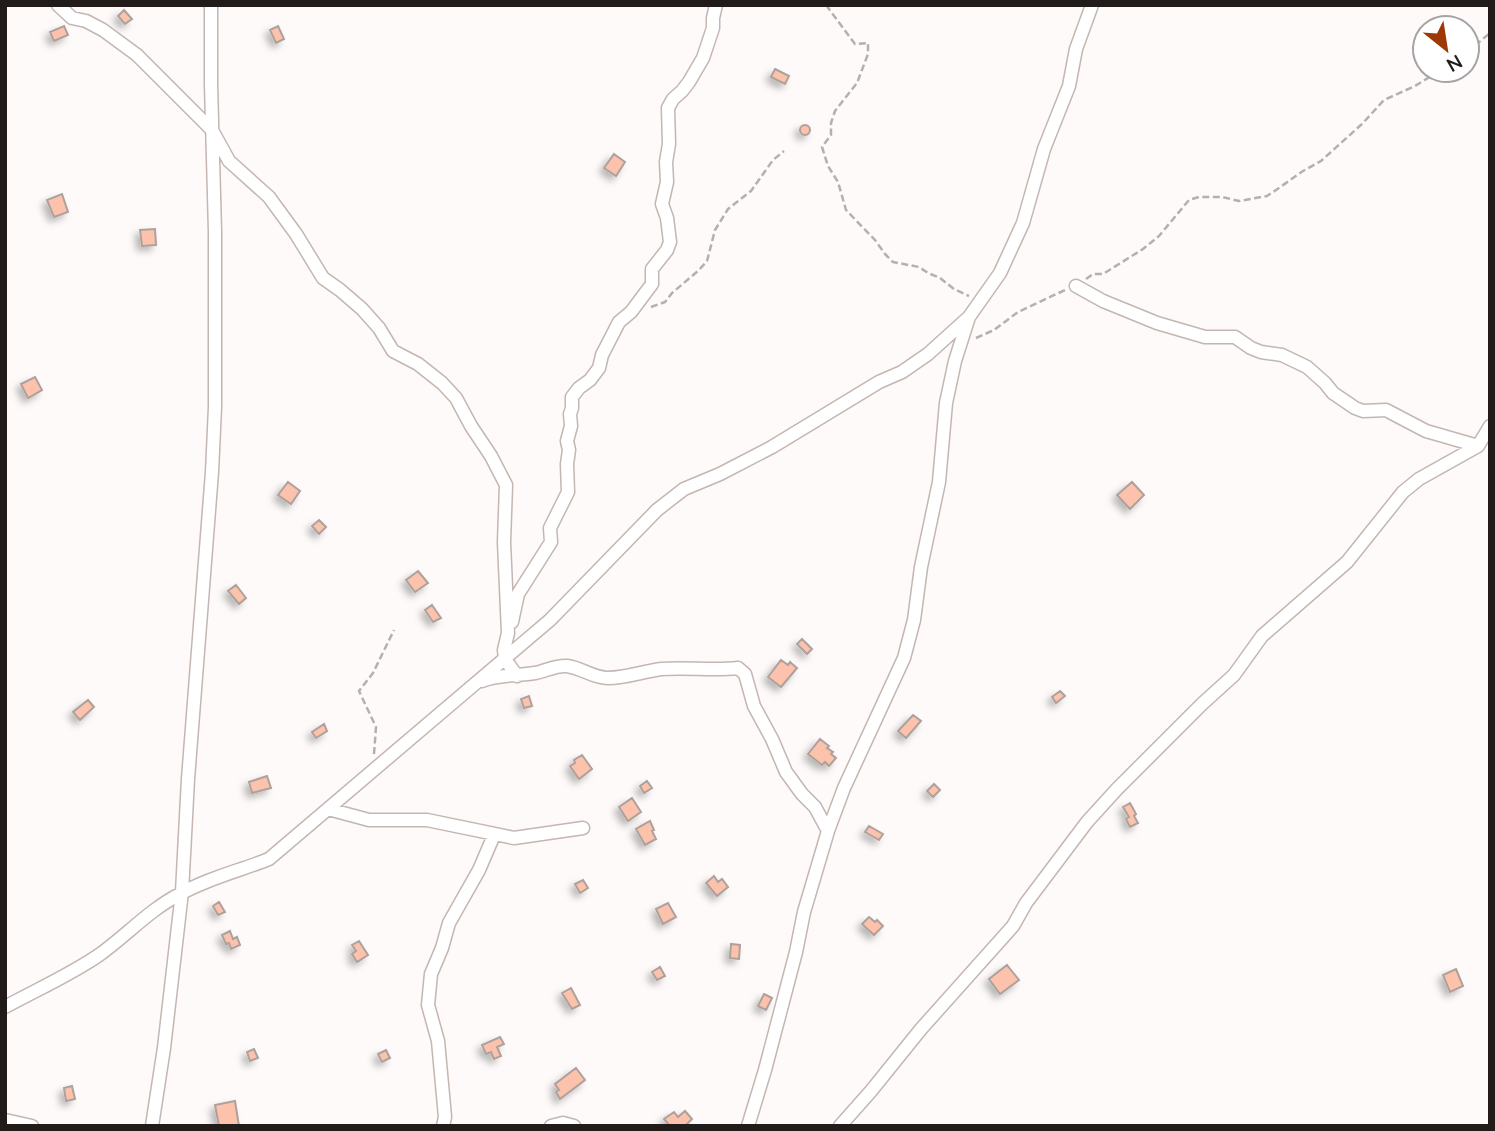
<svg xmlns="http://www.w3.org/2000/svg" width="1495" height="1131" viewBox="0 0 1495 1131" font-family="'Nunito Sans',sans-serif">
  <style>
    .building { fill: #fcc2ac; stroke: #aea19c; stroke-width: 2; filter: url(#shadow) }
    .lines { fill: none; stroke-linecap: round; stroke-linejoin: round }
    .minor-casing { stroke: #c4b6b1; stroke-width: 15 }
    .path { stroke: #b4b0af; stroke-width: 2.5; stroke-dasharray: 7 3.5; stroke-linecap: butt }
    .minor { stroke: #fff; stroke-width: 12 }
  </style>
  <defs>
    <filter id="shadow"><feDropShadow dx="-4.5" dy="4.5" stdDeviation="3.5" flood-color="#0004"/></filter>
  </defs>
  <rect width="100%" height="100%" fill="#fdfaf9"/>
  <path class="building" d="M124,10L132,19L125,24L118,16Z
    M64,26L68,35L54,41L50,32Z
    M278,26L284,39L276,43L270,30Z
    M775,69L789,76L785,84L771,77Z
    M800 130a5 5 0 1 1 10 0a5 5 0 1 1-10 0Z
    M614,154L625,162L616,176L604,168Z
    M62,194L68,212L54,217L47,200Z
    M155,229L156,245L142,246L140,230Z
    M35,377L42,390L28,398L21,384Z
    M288,482L300,491L291,504L278,495Z
    M1132,482L1144,495L1130,509L1117,495Z
    M319,520L326,527L319,534L312,526Z
    M418,571L428,583L415,592L406,580Z
    M236,585L246,598L239,604L228,591Z
    M432,605L441,618L433,622L425,610Z
    M802,639L812,649L807,654L797,644Z
    M781,660L788,665L790,662L797,668L781,687L768,677Z
    M1060,691L1065,696L1056,703L1052,697Z
    M529,696L532,706L524,708L521,699Z
    M88,700L94,707L80,720L73,712Z
    M913,715L921,721L906,738L898,731Z
    M324,724L327,731L316,738L312,732Z
    M820,739L829,746L827,748L833,752L831,754L836,758L829,766L825,762L822,765L808,754Z
    M582,755L592,769L579,779L570,766L575,763L574,760Z
    M267,776L271,788L252,793L249,782Z
    M647,781L652,788L644,793L640,786Z
    M934,784L940,790L933,797L927,791Z
    M632,798L641,812L628,821L619,807Z
    M1130,803L1136,814L1134,816L1138,823L1130,827L1126,819L1129,817L1123,807Z
    M650,821L654,830L652,831L656,839L645,845L636,829Z
    M869,826L883,834L879,840L865,832Z
    M714,876L718,882L722,879L728,887L717,896L706,883Z
    M583,880L588,888L580,893L575,884Z
    M219,902L225,912L218,915L213,906Z
    M668,903L676,917L663,924L656,909Z
    M869,917L875,922L877,920L883,926L874,935L862,924Z
    M230,931L233,939L237,937L240,945L231,949L229,943L226,944L222,935Z
    M359,941L368,955L357,962L352,954L356,951L352,945Z
    M731,944L740,945L739,959L730,958Z
    M1007,965L1019,980L1000,994L989,979Z
    M660,967L665,976L657,980L652,972Z
    M1456,969L1463,986L1450,992L1443,975Z
    M571,988L580,1005L572,1009L562,993Z
    M764,994L772,998L766,1010L758,1006Z
    M500,1037L504,1044L497,1047L501,1056L494,1059L491,1052L486,1054L482,1045Z
    M254,1049L258,1058L250,1061L247,1052Z
    M386,1050L390,1058L382,1062L378,1054Z
    M576,1068L585,1080L560,1099L556,1092L559,1090L555,1084Z
    M72,1086L75,1099L66,1101L64,1088Z
    M235,1101L239,1126H219L215,1105Z
    M685,1111L692,1119L685,1126H670L664,1119L674,1112L678,1117Z"/>
  <g class="lines">
    <defs>
      <path id="minor" d="M58,5L72,18L86,21L103,30L137,55L212,130L229,161L269,197L296,234L323,278L340,290L362,309L379,328L393,351L418,364L442,383L456,398L471,426L491,456L506,485L504,542L508,633L504,650L505,659L517,676
        M1076,286L1103,301L1157,323L1205,337H1235L1251,348L1261,352L1282,355L1307,367L1325,383L1333,393L1355,408L1363,411L1386,410L1426,431L1478,446
        M512,622L518,594L551,542L550,528L568,492L567,464L569,450L567,441L571,426L570,414L572,408V397L579,388L590,380L599,368L602,355L619,322L631,312L652,284V269L667,250L670,242L667,218L662,204L667,182L666,162L669,144L668,108L673,99L682,91L689,82L703,58L713,28V18L716,5
        M482,681C498,674 518,676 535,673C546,671 556,665 567,666C582,668 593,678 608,678C627,678 644,671 662,669C687,667 713,671 738,668L745,674L754,706L772,739L786,772L802,794L815,807L828,831
        M328,809L369,820H427L514,838L583,828
        M5,1007C36,990 70,975 99,955C127,935 149,910 180,894C208,878 239,871 269,859L550,620L657,510L684,489L720,474L772,447L879,382L902,372L928,354L969,317L1000,273L1023,223L1044,149L1069,86L1076,49L1092,5
        M5,1120L32,1126
        M152,1126L164,1048L182,892L188,779L212,472L215,407V232L211,84V5
        M443,1126L445,1117L438,1041L428,1005L431,974L442,948L449,923L479,870L494,835
        M551,1126L563,1123L574,1126
        M748,1126L765,1070L796,952L804,912L828,831L844,788L904,658L914,620L921,567L939,482L946,403L955,361L969,317
        M840,1126L871,1091L921,1029L1013,926L1026,903L1087,822L1117,789L1202,704L1234,675L1262,636L1347,562L1403,492L1419,479L1478,446L1490,426"/>
    </defs>
    <use href="#minor" class="minor-casing"/>
    <path class="path" d="M826,5L855,44L868,43V54L857,83L835,111L831,123V135L822,147L828,166L838,182L846,210L875,240L885,254L893,262L919,267L928,273L940,278L954,289L969,296
      M1467,52L1490,33
      M1086,279L1093,274H1103L1143,249L1159,236L1189,200L1199,197H1222L1239,201L1267,196L1276,190L1303,171L1321,161L1362,124L1384,100L1415,86L1441,70
      M651,307L665,302L672,293L698,271L707,261L715,230L728,209L751,191L773,160L784,151
      M976,338L994,330L1018,312L1065,290
      M374,754L376,727L359,691L373,673L394,630"/>
    <use href="#minor" class="minor"/>
  </g>
  <rect width="1495" height="1131" fill="none" stroke="#211c1a" stroke-width="14"/>
  <g transform="translate(1446 49) rotate(150)"><circle r="33" fill="#ffffff" stroke="#a6a4a3" stroke-width="2"/>
  <path d="M0-5L12 26L0 18L-12 26Z" fill="#9e3905"/>
  <text y="-10" font-size="19" font-weight="bold" text-anchor="middle" fill="#211c1a">N</text>
  </g>
</svg>
